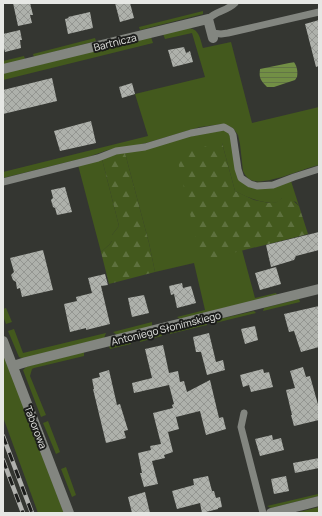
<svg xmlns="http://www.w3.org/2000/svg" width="322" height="516" viewBox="0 0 322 516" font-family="Manrope,sans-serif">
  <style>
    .grass { fill: #43591d }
    .forest { fill: url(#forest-firs) }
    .water { fill: url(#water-rules) }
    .building { fill: url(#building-cross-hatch) }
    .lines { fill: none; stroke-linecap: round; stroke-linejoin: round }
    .lane { stroke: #838680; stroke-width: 7 }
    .street { stroke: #838680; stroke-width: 10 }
    .rail-casing { stroke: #b0b1ad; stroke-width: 4.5 }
    .rail { stroke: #1c1d1b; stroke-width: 3; stroke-dasharray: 9; stroke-linecap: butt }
    .labels { text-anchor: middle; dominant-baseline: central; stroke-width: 4; stroke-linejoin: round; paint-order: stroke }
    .street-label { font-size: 10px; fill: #e6e7e4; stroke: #1c1d1b }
  </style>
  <defs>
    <pattern id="forest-firs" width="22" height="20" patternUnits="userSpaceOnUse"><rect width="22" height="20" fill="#43591d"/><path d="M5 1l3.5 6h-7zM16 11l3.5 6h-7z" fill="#5e713e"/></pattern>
    <pattern id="water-rules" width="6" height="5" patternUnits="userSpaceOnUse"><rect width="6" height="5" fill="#728f45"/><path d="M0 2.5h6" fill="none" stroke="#627545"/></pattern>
    <pattern id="building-cross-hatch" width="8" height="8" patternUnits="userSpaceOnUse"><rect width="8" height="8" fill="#aeb1ab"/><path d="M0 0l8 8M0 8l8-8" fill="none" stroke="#949691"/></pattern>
  </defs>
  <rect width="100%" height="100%" fill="#343631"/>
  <path class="grass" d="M203,11V14L140,30L139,27Z
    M187,28C199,28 200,38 203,48L231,42L252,123L319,107V165C302,169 270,184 254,181C249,180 245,176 243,171L240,144L238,135L233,128L223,124L200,127L150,142L129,147L108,150L88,157L3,178V172L148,136L135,94L205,77L192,33L165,39L163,34Z
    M151,37L153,43L3,80V73Z
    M95,38L96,41L34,57L33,54Z
    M24,56L25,59L3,65V61Z
    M225,130L228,132L231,138L244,183L291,181L299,206L296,202L282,198C280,200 279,202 277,202C267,206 244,196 235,191L222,143L201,260L242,250L255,298L276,293L277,295L180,319L177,317L205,310L194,263L155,272L149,243L125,153L193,135Z
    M102,159L119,226L112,235V241L109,245L101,252L78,165Z
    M299,299L300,302L263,311L264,308Z
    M6,308L12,322L6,324L3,316V309Z
    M254,311L256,313L215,323V320Z
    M152,322V326L117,335L113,332Z
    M207,322V325L170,334L169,331Z
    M14,329L23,353L106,333L104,338L29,357L22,358L19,357L8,331Z
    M162,333V336L140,342L139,338Z
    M130,341L131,344L110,349L109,346Z
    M84,352V356L34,368L32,369L30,376L46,415L41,417L23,370L26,367L29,366Z
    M3,353L64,513H38L3,417Z
    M48,421L60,452L56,454L43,423Z
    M66,467L76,495L72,497L61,469Z
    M318,494L319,496L271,508L267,506Z
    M319,507V512L313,513H295Z"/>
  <path class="forest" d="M222,143L235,191L254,200L269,203L277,202L282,198H290L299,206L308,234L201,261L176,153Z
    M125,153L149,243L155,272L109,284L101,252L109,245L112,241V235L119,226L102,159L113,154Z"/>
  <path class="water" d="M294,62C297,67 298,71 297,77L295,80L274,87H267C260,80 259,78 260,69Z"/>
  <path class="building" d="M13,3H30L33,15H30L32,23L18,26Z
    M115,3H130L134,18L120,22Z
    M90,12L93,28L68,34L65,19L69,18L68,17Z
    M319,20V66L316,67L305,24Z
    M20,30L22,40H20L21,48L5,52L3,44V34Z
    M184,47L186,53L190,51L193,62L173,67L168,50Z
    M52,78L57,101L3,114V90Z
    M132,83L135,94L122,98L119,87Z
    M91,121L96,143L60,151L54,131Z
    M65,187L72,212L57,215L55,208L53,207L51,200L53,198L51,190Z
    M319,232V250L296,256L294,260L271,267L266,245Z
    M43,250L53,290L22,297L20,288L17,289L16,282L13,280L11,275L14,272L10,258Z
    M276,267L281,284L260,290L255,273Z
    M105,274L108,285L101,286L110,324L86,330V328L70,332L64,304L77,301L76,297L92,293L88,278Z
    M182,283L183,288L191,286L196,303L177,308L174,294L171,295L169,286Z
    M144,295L149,313L132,317L128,298Z
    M319,306V347L301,352L294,331L289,332L284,314Z
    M255,326L258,340L245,344L241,329Z
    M209,333L216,362L223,360L225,370L207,375L201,352H196L193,337Z
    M163,345L169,373L178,371L180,382L184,381L187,392L210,380L219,418L223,417L226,429L206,435L200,411L176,417L179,429L168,432L173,452L164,455L165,458L152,461L158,484L144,487L140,473H142L138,453L151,450L150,446L161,444L153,413L173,408L172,405L174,404L169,385L134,393L132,383L152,378L145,349Z
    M303,367L306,377L310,376L319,408V420L294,426L291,415H292L286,390L295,388L290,371Z
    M263,369L264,373L269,372L273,387L251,392L249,385L243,387L240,375Z
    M109,370L117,405L120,404L128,430L124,431L126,438L106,443L93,389H94L92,379L100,377L99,373Z
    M272,435L273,440L281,438L284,450L260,456L255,439Z
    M319,458V468L295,473L293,463Z
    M208,476L212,491H214L216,498L220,497L222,507L218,508V509L202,513L200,503L177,509L172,491L194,485L193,479Z
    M286,476L289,491L274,494L271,479Z
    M145,492L150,513H132L128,497Z"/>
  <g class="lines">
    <path class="lane" d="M208,19C216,11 227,11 235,3
      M212,33L221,34L228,33L319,12
      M3,182L98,158L116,151L145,147L191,133L224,127L231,131L233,135L238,169L241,178L250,184L257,186L273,185L294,177L319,169
      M244,413L241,427L263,513"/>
    <path class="street" d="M3,69L208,19L213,38
      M3,341L69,513
      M13,366L26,362L319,289
      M271,513L319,501"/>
    <defs>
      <path id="rail" d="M3,436L32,513
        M3,460L23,513"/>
    </defs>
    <use href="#rail" class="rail-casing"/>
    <use href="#rail" class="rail"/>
  </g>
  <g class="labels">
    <g class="street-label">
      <text transform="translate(115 42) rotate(-14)">Bartnicza</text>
      <text transform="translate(166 328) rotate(-14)">Antoniego Słonimskiego</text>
      <text transform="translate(36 427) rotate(69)">Taborowa</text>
    </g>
  </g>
  <rect width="322" height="516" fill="none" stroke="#e6e7e4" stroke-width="8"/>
</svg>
